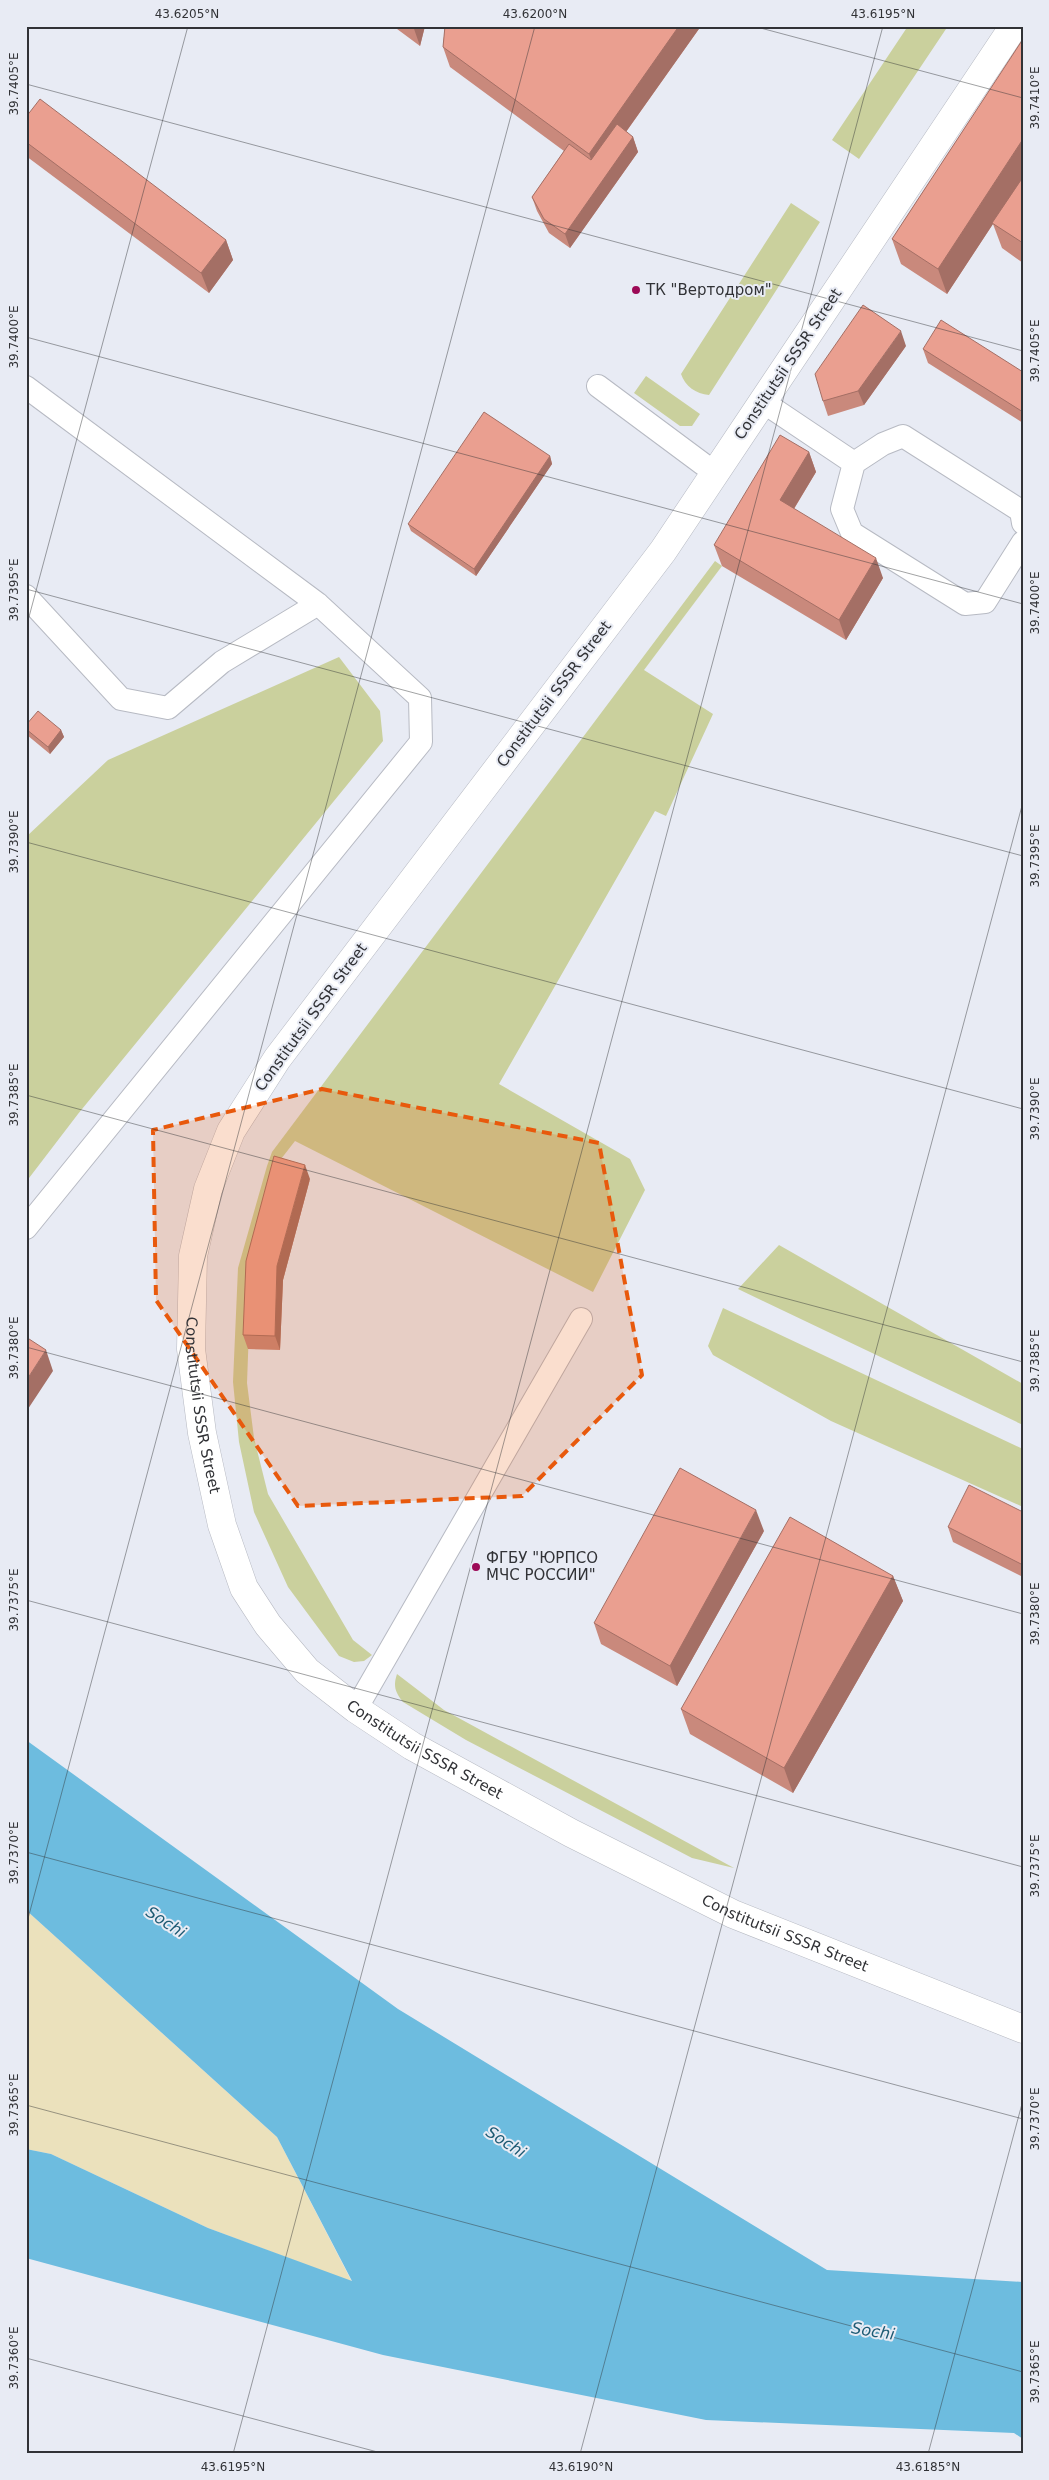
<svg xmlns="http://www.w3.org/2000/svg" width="1049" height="2480" viewBox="0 0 1049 2480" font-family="'DejaVu Sans',sans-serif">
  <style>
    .green { fill: #cad09d }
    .sand { fill: #ebe1bc }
    .water { fill: #6dbcdf }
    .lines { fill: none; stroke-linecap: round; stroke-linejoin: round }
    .lane-casing { stroke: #b7bac3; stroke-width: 24 }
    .street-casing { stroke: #b7bac3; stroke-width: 29 }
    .lane { stroke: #fff; stroke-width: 22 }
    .street { stroke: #fff; stroke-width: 28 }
    .wall { fill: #c9897c }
    .shaded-wall { fill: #a46f65 }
    .building { fill: #ea9f90; stroke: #a46f65 }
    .marked { fill: #e8590c; fill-opacity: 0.2; stroke: #e8590c; stroke-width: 4; stroke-dasharray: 10 6; stroke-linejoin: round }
    .ticks { fill: none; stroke: #313236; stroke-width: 1; stroke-opacity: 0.45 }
    .poi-dot { fill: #9c0956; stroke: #e8ebf4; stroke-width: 2 }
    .labels { text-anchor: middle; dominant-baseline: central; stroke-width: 4; stroke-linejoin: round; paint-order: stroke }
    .poi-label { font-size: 15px; fill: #313236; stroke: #e8ebf4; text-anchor: start }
    .street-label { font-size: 15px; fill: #313236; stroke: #e8ebf4 }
    .water-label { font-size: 16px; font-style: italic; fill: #1e5b74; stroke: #e8ebf4 }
    .neatline { fill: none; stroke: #313236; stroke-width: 2 }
    .ticks-label { font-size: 12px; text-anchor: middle; fill: #313236 }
  </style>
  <rect width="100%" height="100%" fill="#e8ebf4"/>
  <path class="green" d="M908,26H948L859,159L832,140Z
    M791,203L820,222L709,395C696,394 685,386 681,374Z
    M646,376L700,414L692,426H680L634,393Z
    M715,561L722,566L644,670L713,714L666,816L655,811L499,1084L630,1159L645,1190L593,1292L295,1141L281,1159L251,1275L247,1383L254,1438L268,1494L353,1640L372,1655L364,1661L354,1662L339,1656L288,1587L254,1512L239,1442L233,1382L238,1268L267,1166L272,1152Z
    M339,657L380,711L383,741L78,1114L26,1182V837L108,760Z
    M779,1245L1023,1384V1425L738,1289Z
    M723,1308L1023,1449V1507L831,1421L713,1355L708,1346Z
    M397,1674L444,1710L734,1868L692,1858L466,1740L403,1702C395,1692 393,1686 397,1674Z"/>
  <path class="sand" d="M26,1910L277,2137L352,2282L208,2228L51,2154L26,2149Z"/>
  <path class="water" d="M26,1740L398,2009L827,2270L1023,2282V2439L1014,2433L706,2420L383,2355L26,2258V2149L51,2154L208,2228L352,2281L277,2137L26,1910Z"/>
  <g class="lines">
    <defs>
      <path id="lane" d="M598,386L715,473
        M26,387L318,604L420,698L421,742L26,1228
        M763,402L854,463
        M1023,523L1021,511L903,436L883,444L854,463L842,509L852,533L965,604L985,602L1023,542
        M26,596L121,699L168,708L222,662L318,604
        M356,1709L581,1319"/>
      <g id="street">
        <path id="s1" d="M1014,26L663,551L277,1059L231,1131L208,1189L193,1256L191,1349L202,1433L222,1525L244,1588L268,1625L307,1671L356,1709L412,1746L571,1833L733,1914L1023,2029"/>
      </g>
    </defs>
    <use href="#lane" class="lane-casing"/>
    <use href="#street" class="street-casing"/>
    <use href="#lane" class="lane"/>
    <use href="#street" class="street"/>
  </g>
  <path class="wall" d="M393,26H425L420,46Z
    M445,26H701L626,132L633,137L638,152L570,248L549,233L537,211L532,197L564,151L450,67L443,47Z
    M1023,39V263L1002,248L993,224L947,294L901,264L892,239Z
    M26,117L226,240L233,260L209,293L26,156Z
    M906,346L864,405L828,416L823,401Z
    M923,349L1023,372V423L928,363Z
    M809,452L816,472L794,509L883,578L846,640L722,566L714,545Z
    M550,456L552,464L476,576L411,531L408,524Z
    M26,725L61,730L64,737L50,754L27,735Z
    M310,1179L283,1280L280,1350L248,1349L243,1335Z
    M1023,1512V1577L953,1542L948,1527Z
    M764,1531L677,1686L601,1644L594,1623Z
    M893,1576L903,1601L793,1793L690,1734L681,1709Z"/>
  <path class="shaded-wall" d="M413,26H425L420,46Z
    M679,26H701L596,174L589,154Z
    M633,137L638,152L570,248L565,234Z
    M1023,139V178L947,294L938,269Z
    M226,240L233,260L209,293L201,273Z
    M901,331L906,346L864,405L858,391Z
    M809,452L816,472L787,520L780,500Z
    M550,456L552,464L476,576L474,569Z
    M876,558L883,578L846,640L839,620Z
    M61,730L64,737L50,754L48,747Z
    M305,1165L310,1179L283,1280L280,1350L275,1336L277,1266Z
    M46,1350L53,1371L26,1412V1381Z
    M756,1510L764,1531L677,1686L670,1666Z
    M893,1576L903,1601L793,1793L784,1768Z"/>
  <path class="building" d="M445,26H679L589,154L443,47Z
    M1023,39V139L938,269L892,239Z
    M40,99L226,240L201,273L26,142V117Z
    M617,124L633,137L565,234L544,219L532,197L569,144L591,160Z
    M1023,177V243L992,223Z
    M863,305L901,331L858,391L823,401L815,374Z
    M941,320L1023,372V412L923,349Z
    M484,412L550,456L474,569L408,524Z
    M780,435L809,452L780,500L876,558L839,620L714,545Z
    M38,711L61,730L48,747L26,729V725Z
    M274,1156L305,1165L277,1266L275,1336L243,1335L246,1261Z
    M26,1337L46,1350L26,1381Z
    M680,1468L756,1510L670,1666L594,1623Z
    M969,1485L1023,1512V1565L948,1527Z
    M790,1517L893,1576L784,1768L681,1709Z"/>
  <path class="marked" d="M322,1089L599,1143L642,1375L522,1496L298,1506L156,1300L153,1130Z"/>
  <path class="ticks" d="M753,26L1023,98M26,84L1023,351M26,337L1023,604M26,589L1023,856M26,628L188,26M26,842L1023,1109M26,1095L1023,1362M26,1347L1023,1614M26,1600L1023,1867M26,1852L1023,2119M26,1926L535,26M26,2105L1023,2372M26,2358L385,2454M233,2454L883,26M580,2454L1023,802M928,2454L1023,2100"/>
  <g class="poi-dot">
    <circle cx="636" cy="290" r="5"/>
    <circle cx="476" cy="1567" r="5"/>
  </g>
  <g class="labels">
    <g class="poi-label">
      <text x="646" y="290">ТК "Вертодром"</text>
      <text x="486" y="1558">ФГБУ "ЮРПСО<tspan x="486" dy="17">МЧС РОССИИ"</tspan></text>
    </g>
    <g class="street-label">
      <text transform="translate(788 364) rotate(-56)">Constitutsii SSSR Street</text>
      <text transform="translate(554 694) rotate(-53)">Constitutsii SSSR Street</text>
      <text transform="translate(311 1017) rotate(-54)">Constitutsii SSSR Street</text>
      <text stroke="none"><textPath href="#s1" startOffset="1636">Constitutsii SSSR Street</textPath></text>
      <text stroke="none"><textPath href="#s1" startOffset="2071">Constitutsii SSSR Street</textPath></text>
      <text stroke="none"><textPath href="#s1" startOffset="2476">Constitutsii SSSR Street</textPath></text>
    </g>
    <g class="water-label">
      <text transform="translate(166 1922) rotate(33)">Sochi</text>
      <text transform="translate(506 2142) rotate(33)">Sochi</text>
      <text transform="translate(873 2331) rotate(9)">Sochi</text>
    </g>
  </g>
  <rect width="1049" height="2480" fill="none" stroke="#e8ebf4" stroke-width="55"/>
  <rect x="28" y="28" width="994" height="2424" class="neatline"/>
  <g class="ticks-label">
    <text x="187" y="18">43.6205°N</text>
    <text x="535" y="18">43.6200°N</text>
    <text x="883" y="18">43.6195°N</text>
    <text transform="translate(14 84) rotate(-90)" y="4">39.7405°E</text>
    <text transform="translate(1035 98) rotate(-90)" y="4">39.7410°E</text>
    <text transform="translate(14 337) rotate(-90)" y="4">39.7400°E</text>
    <text transform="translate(1035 351) rotate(-90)" y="4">39.7405°E</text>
    <text transform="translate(14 590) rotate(-90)" y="4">39.7395°E</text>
    <text transform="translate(1035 603) rotate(-90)" y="4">39.7400°E</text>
    <text transform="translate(14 842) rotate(-90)" y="4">39.7390°E</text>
    <text transform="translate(1035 856) rotate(-90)" y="4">39.7395°E</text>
    <text transform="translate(14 1095) rotate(-90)" y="4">39.7385°E</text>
    <text transform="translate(1035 1109) rotate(-90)" y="4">39.7390°E</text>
    <text transform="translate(14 1348) rotate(-90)" y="4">39.7380°E</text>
    <text transform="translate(1035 1361) rotate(-90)" y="4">39.7385°E</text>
    <text transform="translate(14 1600) rotate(-90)" y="4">39.7375°E</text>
    <text transform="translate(1035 1614) rotate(-90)" y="4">39.7380°E</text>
    <text transform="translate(14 1853) rotate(-90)" y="4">39.7370°E</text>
    <text transform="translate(1035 1866) rotate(-90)" y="4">39.7375°E</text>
    <text transform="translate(14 2105) rotate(-90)" y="4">39.7365°E</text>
    <text transform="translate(1035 2119) rotate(-90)" y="4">39.7370°E</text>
    <text transform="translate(14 2358) rotate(-90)" y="4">39.7360°E</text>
    <text transform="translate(1035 2372) rotate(-90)" y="4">39.7365°E</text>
    <text x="233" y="2471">43.6195°N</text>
    <text x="581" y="2471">43.6190°N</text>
    <text x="928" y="2471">43.6185°N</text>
  </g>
</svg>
